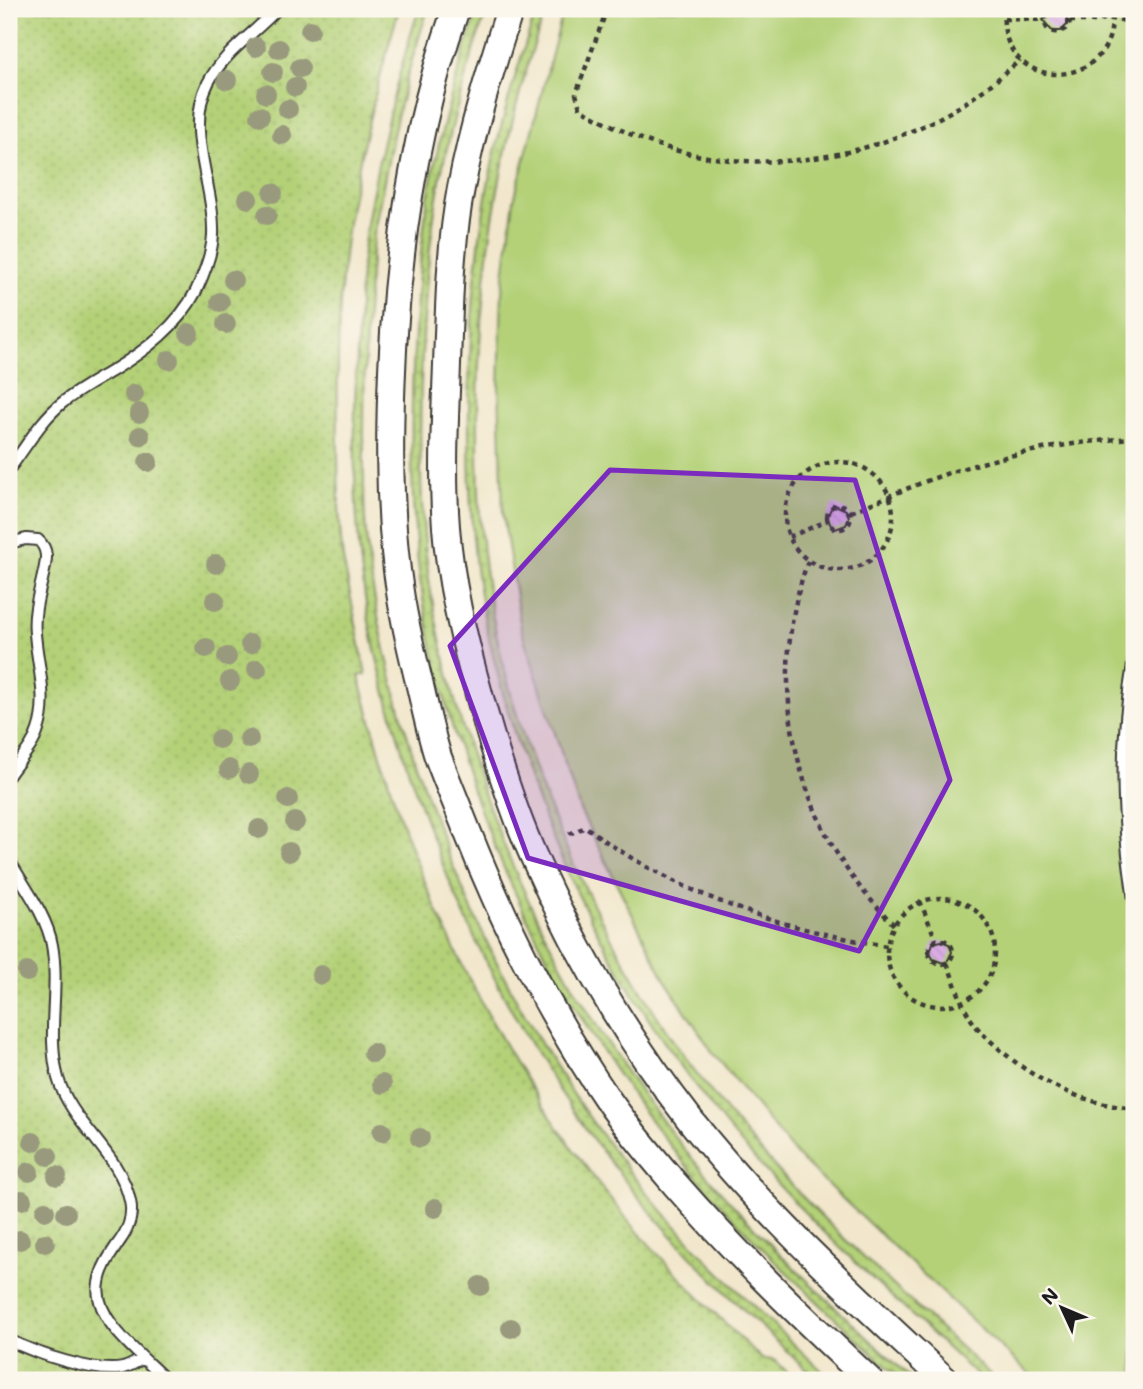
<svg xmlns="http://www.w3.org/2000/svg" width="1143" height="1389" viewBox="0 0 1143 1389" font-family="Mali,sans-serif">
  <style>
    .grass { fill: url(#grass-dots); stroke: #68764a; stroke-width: 2 }
    .park { fill: #b4d178; stroke: #68764a; stroke-width: 2 }
    .building { fill: url(#building-back-hatch) }
    .lines { fill: none; stroke-linecap: round; stroke-linejoin: round }
    .service-casing { stroke: #3c3a36; stroke-width: 14 }
    .tertiary-casing { stroke: #3c3a36; stroke-width: 30 }
    .path { stroke: #3c3a36; stroke-width: 4.5; stroke-dasharray: 5 5; stroke-linecap: butt }
    .service { stroke: #fff; stroke-width: 10 }
    .tertiary { stroke: #fff; stroke-width: 26 }
    .tree { fill: #999a7d }
    .marked { fill: #7b2cbf; fill-opacity: 0.2; stroke: #7b2cbf; stroke-width: 5; stroke-linejoin: round }
  </style>
  <defs>
    <pattern id="grass-dots" width="8" height="8" patternUnits="userSpaceOnUse" patternTransform="scale(1.75)"><rect width="8" height="8" fill="#b4d178"/><path d="M2 2h.1M6 6h.1" fill="none" stroke="#9ab367" stroke-width="1.8" stroke-linecap="round"/></pattern>
    <pattern id="building-back-hatch" width="6" height="6" patternUnits="userSpaceOnUse" patternTransform="scale(1.75)"><rect width="6" height="6" fill="#dbade5"/><path d="M-1 5l2 2M0 0l6 6M5-1l2 2" fill="none" stroke="#bb94c4"/></pattern>
  </defs>
  <rect width="100%" height="100%" fill="#fbf7ec"/>
  <filter id="ink" filterUnits="userSpaceOnUse"><feTurbulence type="fractalNoise" baseFrequency=".0143" numOctaves="2"/><feDisplacementMap in="SourceGraphic" scale="14" xChannelSelector="R" yChannelSelector="G"/><feConvolveMatrix kernelMatrix="1 2 1 2 8 2 1 2 1" color-interpolation-filters="sRGB"/></filter>
  <filter id="wash" filterUnits="userSpaceOnUse"><feTurbulence type="fractalNoise" baseFrequency=".00686" numOctaves="4" result="noise"/><feDisplacementMap in="SourceGraphic" scale="28" xChannelSelector="R" yChannelSelector="G"/><feGaussianBlur stdDeviation="1.57" result="paint"/><feColorMatrix in="noise" values="0 0 0 0 0 0 0 0 0 0 0 0 0 0 0 0 0 1.4 0 .05"/><feComposite in="paint" operator="in"/></filter>
  <g filter="url(#wash)">
    <rect width="100%" height="100%" fill="#f2e7cc"/>
    <path class="grass" d="M9,9H399C378,82 358,156 347,231C337,304 337,384 338,459C339,493 338,530 344,564C352,601 358,637 366,674L359,676C375,736 391,795 413,853C460,974 526,1091 606,1193C653,1253 707,1306 762,1359L774,1360L796,1380H9Z
      M419,9H428C419,38 409,67 402,97C395,121 391,147 386,171C380,201 373,232 371,262C365,320 364,379 364,438C364,476 363,514 368,552C374,608 387,662 402,717C448,880 524,1039 630,1172C690,1248 761,1314 832,1380H818C749,1316 680,1251 622,1177C516,1044 441,886 394,723C382,681 371,639 365,597C354,524 353,450 356,376C358,338 358,299 362,261C365,229 372,196 378,164C389,111 402,60 419,9Z
      M478,9H487C468,65 452,121 440,180C429,238 425,297 422,356C419,428 419,500 428,572C434,618 445,663 457,708C499,861 573,1006 671,1132C742,1224 829,1301 913,1380H901C819,1303 734,1228 664,1138C540,978 449,780 420,579C410,503 410,425 414,348C417,292 421,235 431,180C443,122 459,64 478,9Z
      M537,9H546C497,147 476,290 478,437C478,481 479,525 485,569C505,713 559,852 633,976C649,1003 665,1030 683,1055C706,1086 730,1117 756,1146C829,1230 914,1304 996,1380H982C887,1292 788,1206 709,1104C613,980 542,841 502,690C491,650 481,609 476,568C471,524 469,480 469,436C468,356 473,275 486,196C497,132 516,70 537,9Z"/>
    <path class="park" d="M567,9H1134V1380H1036L797,1156L713,1053L665,980L580,810L521,629L503,514L499,388L502,291L514,200L560,23Z"/>
    <g id="blocks">
      <path class="building" d="M1053,10L1062,11L1067,17V25L1061,31H1052L1043,20Z
        M833,504L846,510L849,517L846,525L833,530L827,517Z
        M941,941L949,944L952,952L946,964L933,959L930,952L933,943Z"/>
    </g>
  </g>
  <g filter="url(#ink)">
    <use href="#blocks" fill-opacity="0" stroke="#3c3a36" stroke-width="2"/>
    <g class="lines">
      <defs>
        <path id="service" d="M9,469C27,446 39,422 62,403C78,390 95,381 112,371C145,351 178,326 196,291C204,274 212,254 213,235C215,185 184,131 208,83C224,52 254,34 277,9
          M9,543L26,539L38,540C51,551 45,565 42,580C38,597 33,615 35,633C37,665 49,698 38,730C33,747 19,760 9,775
          M1134,658C1119,743 1121,815 1134,900
          M9,860C24,886 47,916 52,945C60,989 46,1034 58,1078C71,1124 120,1153 130,1201C134,1218 127,1232 117,1245C109,1257 101,1269 99,1283C92,1320 143,1356 166,1380
          M9,1340C35,1353 95,1374 123,1368C130,1366 137,1362 143,1358"/>
        <path id="tertiary" d="M456,9C419,113 401,221 394,332C389,418 387,507 400,592C405,626 413,658 421,690C426,712 431,735 438,757C447,781 457,805 466,828C504,925 550,1015 608,1100C628,1129 652,1157 675,1184C736,1254 802,1317 869,1380
          M510,9C491,68 473,126 461,188C450,246 449,305 447,365C445,418 442,474 446,527C450,581 463,635 477,687C492,743 509,801 533,855C574,949 628,1040 691,1121C766,1216 857,1298 945,1380"/>
      </defs>
      <use href="#service" class="service-casing"/>
      <use href="#tertiary" class="tertiary-casing"/>
      <path class="path" d="M607,9L576,94L580,108C603,121 627,134 652,143C756,179 873,161 965,103C985,90 1003,75 1020,60
        M1004,9C996,100 1123,91 1111,9
        M1054,9L1046,14C1037,48 1091,27 1061,9
        M1004,19L1045,20
        M1070,21H1097L1112,17L1134,24
        M785 516a54 54 0 1 1 108 0a54 54 0 1 1-108 0Z
        M827 517a12 12 0 1 1 24 0a12 12 0 1 1-24 0Z
        M851,512C887,497 923,481 961,469C1017,452 1076,441 1134,438
        M789,537L827,521
        M808,561C771,662 786,778 846,868C860,889 877,907 894,925
        M569,834L586,827C673,893 780,929 887,946
        M887 952a54 54 0 1 1 108 0a54 54 0 1 1-108 0Z
        M920,901L936,940
        M929 952a12 12 0 1 1 24 0a12 12 0 1 1-24 0Z
        M947,963C955,982 961,1005 973,1022C979,1031 987,1038 995,1045C1035,1082 1081,1103 1134,1109"/>
      <use href="#service" class="service"/>
      <use href="#tertiary" class="tertiary"/>
    </g>
    <g class="tree">
      <circle cx="310" cy="30" r="10"/>
      <circle cx="256" cy="47" r="10"/>
      <circle cx="279" cy="49" r="10"/>
      <circle cx="300" cy="68" r="10"/>
      <circle cx="273" cy="72" r="10"/>
      <circle cx="227" cy="80" r="10"/>
      <circle cx="295" cy="87" r="10"/>
      <circle cx="266" cy="94" r="10"/>
      <circle cx="288" cy="109" r="10"/>
      <circle cx="260" cy="116" r="10"/>
      <circle cx="282" cy="135" r="10"/>
      <circle cx="273" cy="193" r="10"/>
      <circle cx="248" cy="199" r="10"/>
      <circle cx="267" cy="215" r="10"/>
      <circle cx="233" cy="280" r="10"/>
      <circle cx="220" cy="302" r="10"/>
      <circle cx="226" cy="324" r="10"/>
      <circle cx="189" cy="333" r="10"/>
      <circle cx="169" cy="360" r="10"/>
      <circle cx="134" cy="394" r="10"/>
      <circle cx="139" cy="413" r="10"/>
      <circle cx="140" cy="436" r="10"/>
      <circle cx="148" cy="462" r="10"/>
      <circle cx="216" cy="564" r="10"/>
      <circle cx="215" cy="601" r="10"/>
      <circle cx="250" cy="644" r="10"/>
      <circle cx="206" cy="648" r="10"/>
      <circle cx="227" cy="657" r="10"/>
      <circle cx="257" cy="669" r="10"/>
      <circle cx="230" cy="681" r="10"/>
      <circle cx="219" cy="739" r="10"/>
      <circle cx="249" cy="739" r="10"/>
      <circle cx="229" cy="769" r="10"/>
      <circle cx="249" cy="774" r="10"/>
      <circle cx="288" cy="799" r="10"/>
      <circle cx="295" cy="822" r="10"/>
      <circle cx="259" cy="829" r="10"/>
      <circle cx="289" cy="852" r="10"/>
      <circle cx="27" cy="972" r="10"/>
      <circle cx="321" cy="975" r="10"/>
      <circle cx="373" cy="1053" r="10"/>
      <circle cx="382" cy="1084" r="10"/>
      <circle cx="382" cy="1132" r="10"/>
      <circle cx="420" cy="1138" r="10"/>
      <circle cx="33" cy="1142" r="10"/>
      <circle cx="48" cy="1156" r="10"/>
      <circle cx="29" cy="1172" r="10"/>
      <circle cx="57" cy="1176" r="10"/>
      <circle cx="22" cy="1200" r="10"/>
      <circle cx="435" cy="1208" r="10"/>
      <circle cx="45" cy="1211" r="10"/>
      <circle cx="66" cy="1213" r="10"/>
      <circle cx="20" cy="1240" r="10"/>
      <circle cx="45" cy="1243" r="10"/>
      <circle cx="480" cy="1286" r="10"/>
      <circle cx="511" cy="1328" r="10"/>
    </g>
  </g>
  <path class="marked" d="M610,470L855,480L950,780L859,951L528,858L450,646Z"/>
  <rect width="1143" height="1389" fill="none" stroke="#fbf7ec" stroke-width="35"/>
  <g transform="translate(1062 1308) rotate(314)" stroke="#fbf7ec" stroke-width="5" paint-order="stroke">
  <path d="M0-5L12 26L0 18L-12 26Z" fill="#1c1c1c"/>
  <text y="-10" font-size="19" font-weight="bold" text-anchor="middle" fill="#1c1c1c">N</text>
  </g>
</svg>
